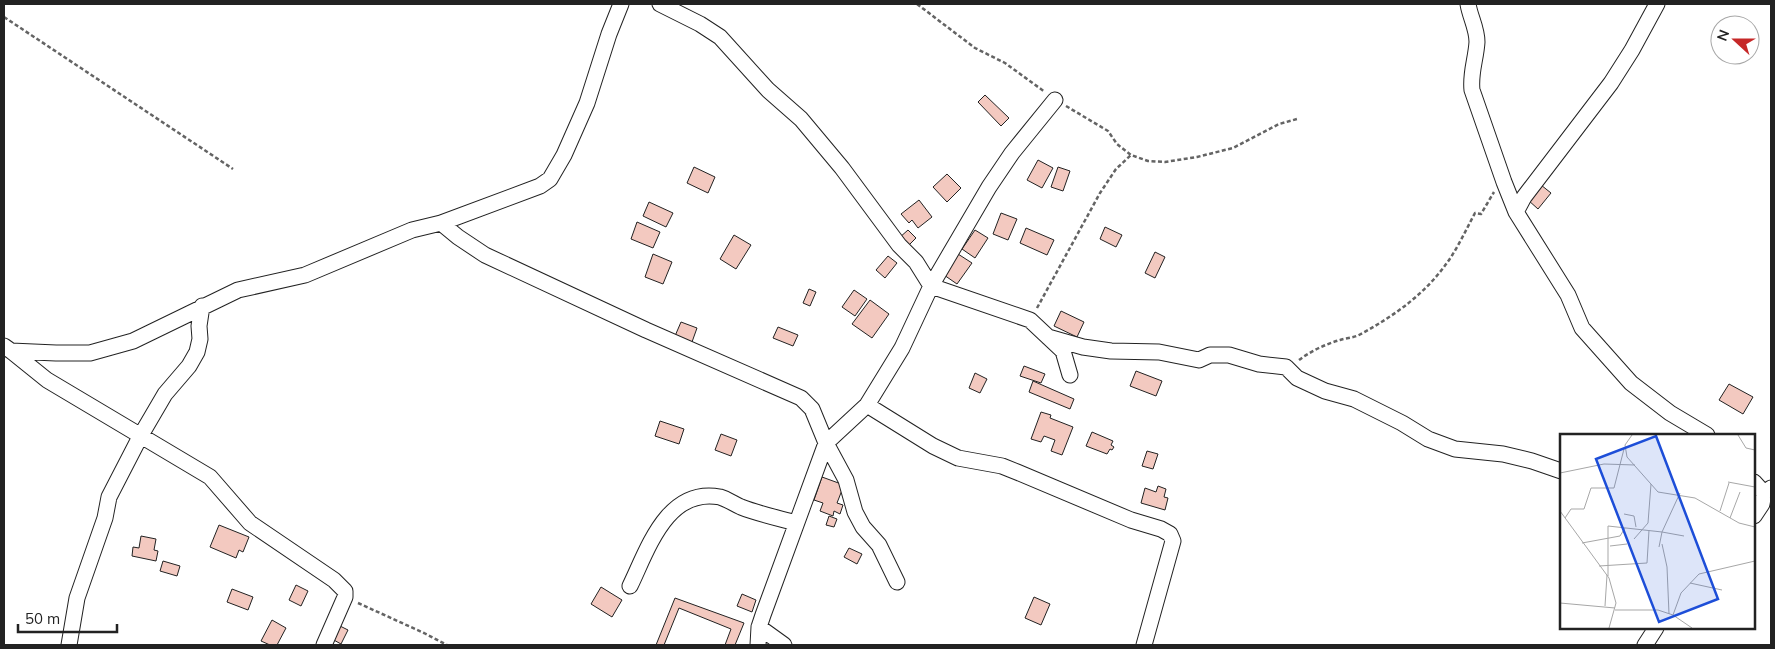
<svg xmlns="http://www.w3.org/2000/svg" width="1775" height="649" viewBox="0 0 1775 649" font-family="Mulish,sans-serif">
  <style>
    .building { fill: #f3c9c0; stroke: #222 }
    .lines { fill: none; stroke-linecap: round; stroke-linejoin: round }
    .minor-casing { stroke: #222; stroke-width: 17 }
    .path { stroke: #646464; stroke-width: 2.5; stroke-dasharray: 4 2.5; stroke-linecap: butt }
    .minor { stroke: #fff; stroke-width: 15 }
    .inset-road { fill: none; stroke: #a7a7a7; stroke-width: 1 }
    .view { fill: #1d4ed8; fill-opacity: 0.15; stroke: #1d4ed8; stroke-width: 2.5 }
    .inset-edge { fill: none; stroke: #222; stroke-width: 2.5 }
  </style>
  <rect width="100%" height="100%" fill="#fff"/>
  <path class="building" d="M985,95L1009,118L1001,126L978,102Z
    M1038,160L1053,168L1042,188L1027,180Z
    M694,167L715,177L708,193L687,183Z
    M1058,167L1070,171L1063,191L1051,187Z
    M947,174L961,188L947,202L933,187Z
    M1541,185L1551,193L1538,209L1528,200Z
    M919,200L932,217L918,228L912,220L909,223L901,214Z
    M649,202L673,213L666,227L643,216Z
    M1001,213L1017,219L1008,240L993,234Z
    M637,222L660,232L653,248L631,239Z
    M1105,227L1122,235L1116,247L1100,239Z
    M1026,228L1054,240L1047,255L1020,243Z
    M908,230L916,238L907,247L899,238Z
    M975,230L988,238L975,258L962,249Z
    M734,235L751,245L736,269L720,259Z
    M1155,252L1165,257L1155,278L1145,273Z
    M653,254L672,262L663,284L645,277Z
    M958,254L972,263L957,284L944,275Z
    M888,256L897,263L885,278L876,270Z
    M809,289L816,292L810,306L803,303Z
    M854,290L867,299L855,316L842,307Z
    M870,300L889,314L872,338L852,324Z
    M1061,311L1084,322L1077,337L1054,326Z
    M681,322L697,328L692,342L675,336Z
    M778,327L798,335L793,346L773,338Z
    M1024,366L1045,374L1041,383L1020,376Z
    M1136,371L1162,381L1156,396L1130,386Z
    M975,373L987,379L980,393L969,388Z
    M1033,381L1074,399L1070,409L1029,392Z
    M1729,384L1753,397L1743,414L1719,400Z
    M1041,412L1051,415L1050,418L1073,427L1062,455L1051,451L1055,440L1044,436L1041,442L1031,439Z
    M660,421L684,429L679,444L655,436Z
    M1092,432L1113,441L1111,445L1114,447L1112,450L1110,449L1107,454L1086,446Z
    M721,434L737,440L731,456L715,450Z
    M1147,451L1158,454L1153,469L1142,466Z
    M822,477L844,485L837,503L843,505L840,514L834,511L833,516L820,511L823,503L814,500Z
    M1158,486L1166,489L1164,497L1168,498L1165,510L1141,503L1145,488L1156,492Z
    M829,516L837,519L834,527L826,525Z
    M219,525L249,537L243,552L239,550L236,558L210,547Z
    M141,536L156,539L154,550L158,551L156,561L132,556L133,547L139,548Z
    M849,548L862,554L857,564L844,557Z
    M163,561L180,566L177,576L160,571Z
    M296,585L308,591L301,606L289,600Z
    M601,587L622,600L612,617L591,604Z
    M232,589L253,597L248,610L227,602Z
    M742,594L756,600L752,612L737,606Z
    M1034,597L1050,604L1041,625L1025,618Z
    M675,598L744,623L735,645H725L731,629L679,608L664,645H656Z
    M272,620L286,628L277,645H270L261,641Z
    M340,626L348,630L341,644L332,639Z"/>
  <g class="lines">
    <defs>
      <path id="minor" d="M660,4L700,24L720,37L768,90L801,119L842,168L899,245L916,262L931,286L902,348L867,405L826,443L763,615L759,627L758,645
        M1468,4C1470,17 1477,28 1477,42C1476,59 1470,73 1472,90L1504,182L1516,212L1568,295L1582,328L1631,383L1670,413L1707,435
        M1055,100L1012,153L989,187L931,286L1030,320L1063,351L1070,375
        M1516,212L1524,197L1611,83L1632,50L1657,4
        M441,223L458,237L485,255L646,330L801,398L812,409L826,443L846,480L855,512L863,527L879,545L897,582
        M1048,337L1083,347L1111,351L1159,352L1199,360L1210,355H1229L1259,364L1286,367L1297,378L1325,391L1354,399L1402,423L1428,439L1455,449L1503,454L1532,461L1561,471
        M4,346L11,351L56,353H90L133,341L238,290L305,275L412,230L441,223L540,186L550,179L564,155L587,103L609,34L621,4
        M11,351L47,380L210,477L250,523L334,580L345,591V597L324,645
        M867,405L933,446L958,458L1002,466L1017,472L1131,520L1161,529L1170,534L1173,541L1144,645
        M1754,482L1764,493
        M1754,516L1762,504L1764,493L1771,488
        M630,586C648,549 667,487 720,497C727,499 734,504 741,507C759,514 778,518 796,523
        M759,627L784,645
        M69,645L77,598L105,518L109,497L141,435L165,394L189,366L197,352L200,339L199,326L202,306
        M1645,645L1656,628"/>
    </defs>
    <use href="#minor" class="minor-casing"/>
    <path class="path" d="M917,4L975,48L1005,63L1045,92
      M4,17L233,169
      M1066,106L1108,131L1117,144L1131,155L1148,161L1165,162L1197,157L1233,148L1279,124L1297,119
      M1037,308L1100,193L1116,169L1131,155
      M1299,360C1311,351 1326,344 1340,340C1346,338 1353,338 1359,335C1396,315 1428,292 1451,257C1460,243 1467,228 1475,213L1481,214L1494,192
      M358,603L424,633L447,645"/>
    <use href="#minor" class="minor"/>
  </g>
  <g transform="translate(1560 434)">
    <rect width="195" height="195" fill="#fff"/>
    <path class="inset-road" d="M72,1L65,11L67,23L98,58L135,64L179,89L195,93M178,1L186,14L195,16M0,39L44,30L75,31M168,48L195,53M0,77L49,144L56,169L49,194M160,77L169,49M64,80L74,82L76,93M5,84L11,75H24L31,54H54L64,15M170,84L180,58M74,105L88,89L91,50M22,109L60,102L65,94M102,110L107,133L109,180M50,112L67,110M99,113L102,98L124,102M39,132L87,129L89,96M48,142V92L102,98L120,59M130,149L162,156M0,169L55,174M45,172L47,141M55,176H98L113,181L132,194M113,181L121,159L139,140L195,127"/>
    <path class="view" d="M96,2L158,165L99,188L36,25Z"/>
    <rect width="195" height="195" class="inset-edge"/>
  </g>
  <rect width="1775" height="649" fill="none" stroke="#222222" stroke-width="10"/>
  <g transform="translate(1735 40) rotate(291)"><circle r="24" fill="#ffffff" stroke="#a7a7a7"/>
  <path d="M0-4L9 19L0 12L-9 19Z" fill="#c62828"/>
  <text y="-8" font-size="14" font-weight="bold" text-anchor="middle" fill="#222222">N</text>
  </g>
  <path d="M18 624v8h99v-8" fill="none" stroke="#222222" stroke-width="2.5"/>
  <text x="25" y="624" font-size="15" fill="#222222" stroke="#ffffff" stroke-width="4" paint-order="stroke">50 m</text>
</svg>
